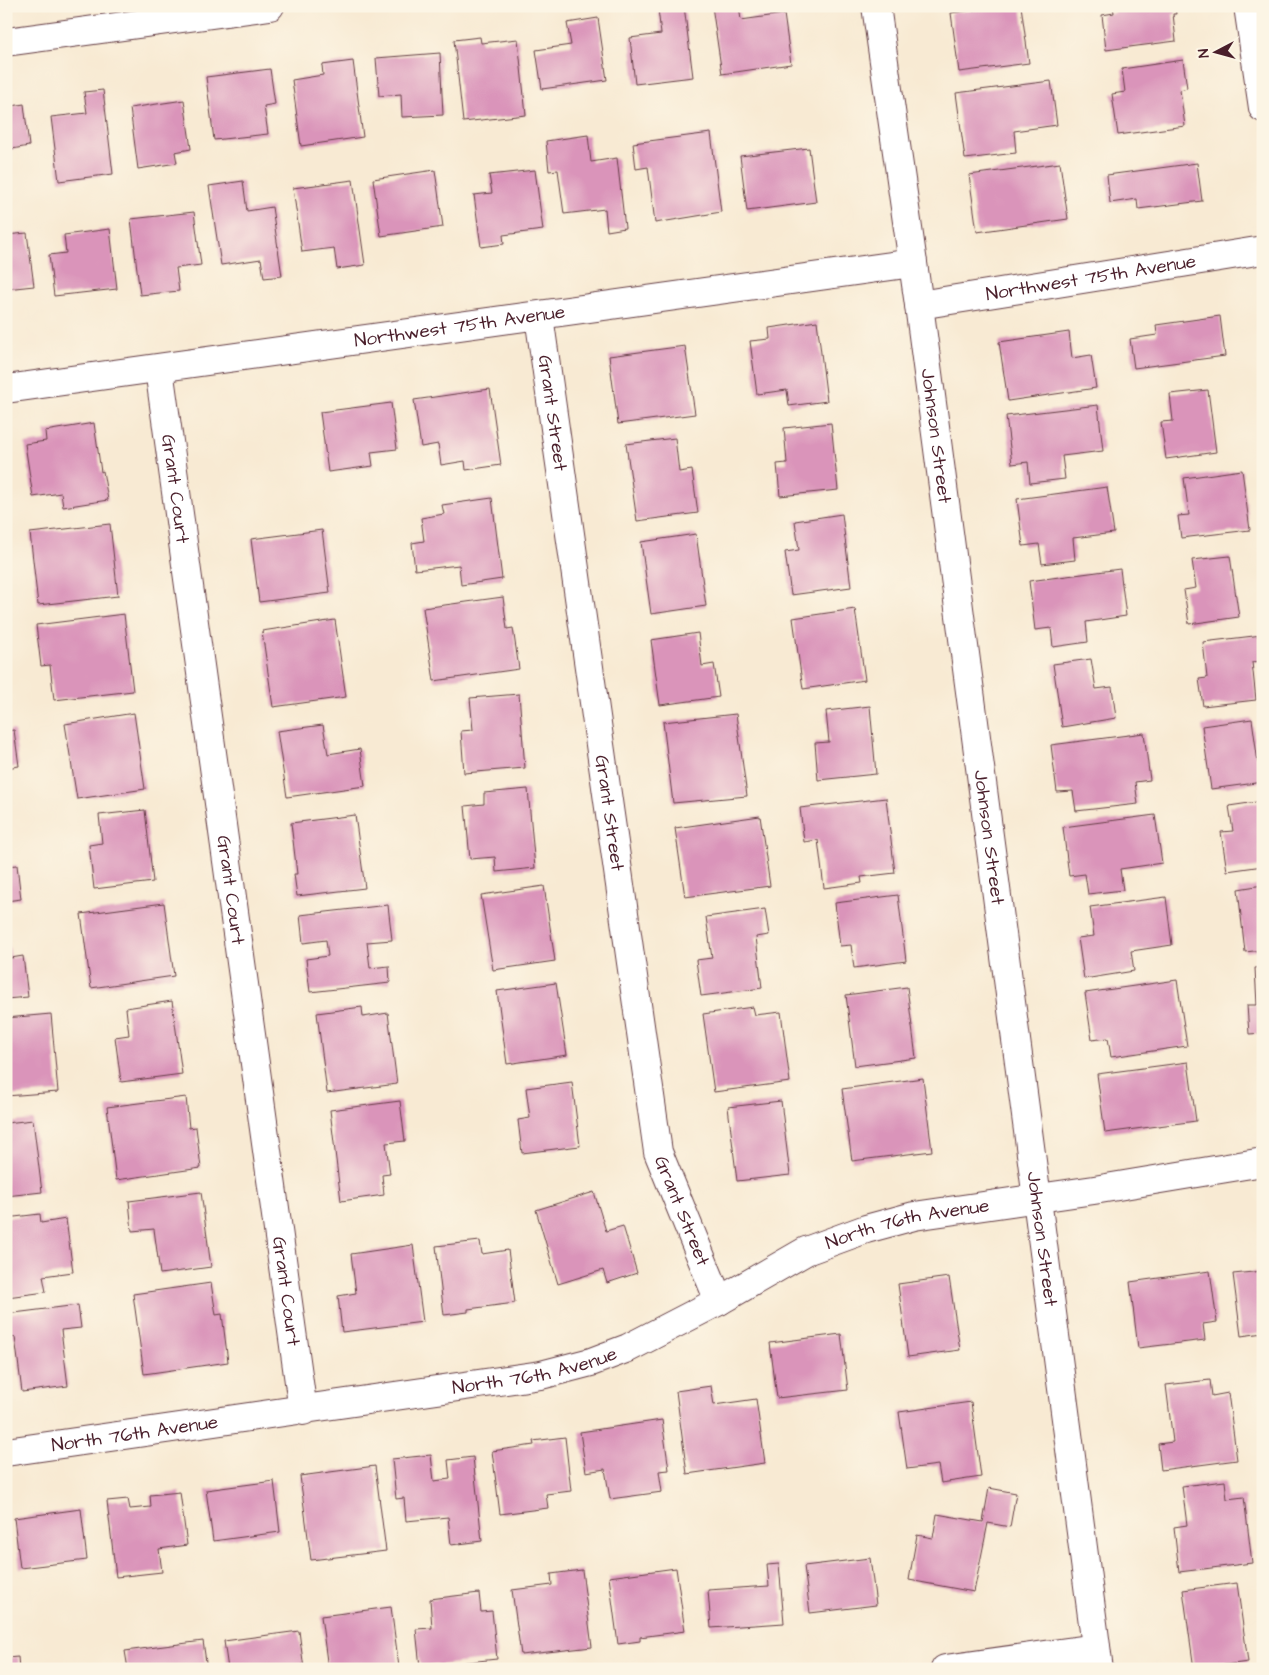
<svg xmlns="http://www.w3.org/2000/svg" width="1269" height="1675" viewBox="0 0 1269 1675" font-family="'Architects Daughter',sans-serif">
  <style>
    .building { fill: #da94ba }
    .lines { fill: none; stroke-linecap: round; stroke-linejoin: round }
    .minor-casing { stroke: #643d44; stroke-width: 30 }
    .minor { stroke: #fff; stroke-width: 28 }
    .labels { text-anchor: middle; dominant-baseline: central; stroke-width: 5; stroke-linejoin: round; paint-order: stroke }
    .street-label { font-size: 19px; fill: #4a1f2b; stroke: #fcf5e5 }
  </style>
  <rect width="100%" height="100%" fill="#fcf5e5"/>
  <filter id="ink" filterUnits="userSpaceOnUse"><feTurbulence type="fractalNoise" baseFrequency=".02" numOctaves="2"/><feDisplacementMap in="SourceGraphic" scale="10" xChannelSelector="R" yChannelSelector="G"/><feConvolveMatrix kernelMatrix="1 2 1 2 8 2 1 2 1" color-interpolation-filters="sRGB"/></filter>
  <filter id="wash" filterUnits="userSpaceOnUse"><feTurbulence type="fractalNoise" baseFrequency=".0096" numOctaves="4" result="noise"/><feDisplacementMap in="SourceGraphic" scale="20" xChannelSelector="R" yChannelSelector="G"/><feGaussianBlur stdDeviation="1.12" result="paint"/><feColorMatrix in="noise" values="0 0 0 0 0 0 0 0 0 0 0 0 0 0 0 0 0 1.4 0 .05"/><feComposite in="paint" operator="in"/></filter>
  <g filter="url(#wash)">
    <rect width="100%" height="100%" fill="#f8ead3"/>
    <g id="blocks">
      <path class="building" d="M684,6L693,77L635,84L630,38L661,34L658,9Z
        M712,6H739L741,20L784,14L791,64L722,74Z
        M1002,6H1021L1029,63L959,72L951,13Z
        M1113,6H1175L1176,14H1173L1176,41L1106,50L1102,15L1114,13Z
        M598,18L607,80L542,89L536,50L571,45L567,23Z
        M480,37L481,43L518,39L526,115L463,122L454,40Z
        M440,53L443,115L402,117L401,94L379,96L376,58Z
        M1183,60L1187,88L1180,90L1185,126L1118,135L1112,94L1125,92L1122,69Z
        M353,61L363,137L301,146L292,80L323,75L322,65Z
        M270,69L275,104L264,106L268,134L214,140L206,77Z
        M1051,81L1057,125L1014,131L1016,153L965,159L956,93Z
        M103,90L113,174L59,181L51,117L87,113L84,92Z
        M184,100L191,149L175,152L177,163L138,169L130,108Z
        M24,104L29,146L6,150V107Z
        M711,133L721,212L655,223L648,167L636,169L633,143Z
        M588,135L591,162L617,158L625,228L607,231L605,209L564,214L558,170L549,171L546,141Z
        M809,148L816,202L747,211L740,156Z
        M1060,163L1068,219L977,232L969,175Z
        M1197,163L1202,201L1138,209L1137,199L1110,203L1107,175Z
        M435,170L443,227L381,236L373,179Z
        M535,170L543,230L503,235L504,244L481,247L474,195L492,193L489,175Z
        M353,180L365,265L337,269L334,248L302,252L293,188Z
        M243,181L247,211L272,207L282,276L264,278L261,259L221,265L209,186Z
        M194,212L201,265L176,268L179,291L140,295L131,219Z
        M110,229L117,289L54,296L49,255L66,253L64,235Z
        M27,233L34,286L6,289V235Z
        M1220,316L1225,356L1134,368L1130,339L1157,335L1156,325Z
        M817,321L827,401L789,406L787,390L757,394L750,341L770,339L769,328Z
        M1069,332L1072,358L1091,355L1096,388L1008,401L999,342Z
        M685,346L695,414L618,424L609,356Z
        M490,389L501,465L466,470L465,461L441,465L438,444L421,447L414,400Z
        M1208,390L1216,452L1166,459L1161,422L1173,421L1170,394Z
        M391,403L397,449L371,452L373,466L328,472L320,412Z
        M1098,405L1103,451L1062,456L1065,479L1030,483L1028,462L1012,464L1006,416Z
        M94,423L101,472L103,471L108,500L63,507L61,493L33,497L25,444L46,441L45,431Z
        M831,423L838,490L780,496L777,464L787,463L784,428Z
        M675,438L679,472L692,470L698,513L637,521L626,444Z
        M1242,470L1250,530L1181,538L1178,516L1189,515L1184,478Z
        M1107,487L1114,533L1073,538L1075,560L1042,564L1039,544L1023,546L1017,499Z
        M492,498L502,579L461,585L459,565L415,570L412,543L424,541L421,518L444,514L442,505Z
        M842,514L851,587L791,595L785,552L799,550L795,521Z
        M110,524L118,596L38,605L30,533Z
        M322,530L330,593L259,602L251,539Z
        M696,534L706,606L651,614L641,542Z
        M1230,556L1239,617L1189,624L1184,590L1196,588L1192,560Z
        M1120,569L1126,616L1086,622L1088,642L1053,647L1051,628L1035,630L1029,581Z
        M503,597L507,629L513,628L519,669L434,681L423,608Z
        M855,609L865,680L803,689L793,618Z
        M124,614L133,691L54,700L50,665L41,666L36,625Z
        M335,620L346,697L273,707L262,631Z
        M698,633L702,666L714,664L719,697L660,705L651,640Z
        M1262,635L1263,661L1252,662L1256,700L1203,706L1199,679L1207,678L1203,642Z
        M1091,659L1096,689L1112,687L1116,718L1062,727L1053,664Z
        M519,694L525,768L464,773L461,731L473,730L470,698Z
        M870,706L876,774L818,780L815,743L829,742L826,711Z
        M134,713L145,789L77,799L65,724Z
        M736,714L747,796L673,803L663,722Z
        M1252,719L1258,763L1263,762V782L1211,789L1202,726Z
        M323,725L328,754L360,749L365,786L287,797L277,731Z
        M14,730L19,766L6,768V731Z
        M1144,733L1150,780L1135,782L1138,804L1076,811L1073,791L1057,792L1051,745Z
        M528,789L535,868L496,872L495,857L470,859L465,806L484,804V793Z
        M886,798L895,873L861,877L862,883L824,888L818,840L804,842L800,808Z
        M1263,801V866L1227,871L1221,832L1233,831L1229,806Z
        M145,810L153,882L94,889L89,845L102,843L99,815Z
        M355,815L365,888L297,896L294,874H297L291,823Z
        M1155,815L1162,863L1120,869L1123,890L1088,894L1085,874L1069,876L1063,827Z
        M760,816L770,886L685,897L675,828Z
        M17,865L21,899L6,901V866Z
        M1263,885V950L1245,952L1238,889Z
        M544,886L555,961L493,970L481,895Z
        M898,895L906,961L854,968L851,945L840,946L835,903Z
        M1166,897L1172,945L1131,951L1134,971L1084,979L1078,938L1094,936L1090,907Z
        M164,903L174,976L91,988L81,914Z
        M388,905L392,940L367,942L370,968L389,966L390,983L310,992L306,959L328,956L326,940L303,943L300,915Z
        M765,909L769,935L756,937L762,988L701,996L696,960L712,958L706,917Z
        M6,929L11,958L23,956L28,997L6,999Z
        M1263,967V1033L1249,1034L1247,1005H1257L1255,968Z
        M1177,980L1187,1046L1111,1057L1108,1038L1092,1040L1085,993Z
        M556,983L567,1055L507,1064L497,991Z
        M907,987L916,1058L855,1066L846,995Z
        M172,1001L182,1074L121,1082L115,1037L129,1035L126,1008Z
        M362,1007L363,1017L388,1013L397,1084L327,1093L317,1013Z
        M753,1007L755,1015L781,1012L790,1082L714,1092L703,1014Z
        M51,1014L58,1092L6,1096V1018Z
        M1188,1062L1196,1121L1105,1133L1097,1074Z
        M923,1078L932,1151L852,1161L842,1089Z
        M572,1082L580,1146L522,1153L518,1120L530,1118L526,1088Z
        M186,1097L189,1128L196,1127L201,1168L116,1180L107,1107Z
        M400,1101L405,1141L386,1143L390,1174L382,1175L384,1195L341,1201L330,1110Z
        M781,1101L790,1175L737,1181L728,1107Z
        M33,1120L42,1192L6,1196V1123Z
        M201,1192L211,1267L160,1274L154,1229L132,1231L129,1201Z
        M594,1192L606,1231L623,1226L637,1273L607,1283L603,1270L558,1284L536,1210Z
        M40,1214L41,1223L66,1219L73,1272L43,1276L46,1292L7,1297L6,1218Z
        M480,1241L482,1254L508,1250L515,1303L468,1309V1312L444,1315L436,1246Z
        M413,1245L423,1322L342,1332L338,1296L356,1293L351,1254Z
        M1210,1271L1217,1322L1203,1324L1205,1340L1138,1348L1130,1282Z
        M1263,1271V1333L1241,1336L1233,1274Z
        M949,1277L960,1350L908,1357L898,1284Z
        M211,1283L216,1315L222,1314L228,1362L144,1374L133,1294Z
        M78,1305L81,1328L61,1330L68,1386L22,1392L15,1337L9,1338L6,1314Z
        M841,1334L848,1390L777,1398L770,1343Z
        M1210,1380L1212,1396L1228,1393L1237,1460L1161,1470L1158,1444L1173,1442L1166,1385Z
        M711,1386L714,1405L756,1399L765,1463L687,1474L676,1391Z
        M971,1402L981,1477L941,1483L938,1465L907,1469L899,1412Z
        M662,1420L669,1470L659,1471L662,1492L610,1499L605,1469L586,1472L580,1432Z
        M565,1437L571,1491L546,1494L548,1508L500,1514L492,1451L534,1445L533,1441Z
        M431,1455L434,1481L450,1479L448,1460L473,1457L482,1541L451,1545L448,1517L406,1521L404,1498L396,1499L392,1459Z
        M375,1466L386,1551L311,1560L300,1476Z
        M274,1481L280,1532L213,1541L206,1490Z
        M1225,1481L1227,1499L1244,1497L1252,1563L1179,1572L1174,1527L1187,1525L1182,1486Z
        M989,1488L1016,1493L1010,1527L988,1523L974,1592L909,1580L917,1535L933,1538L937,1514L983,1522Z
        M180,1492L187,1545L159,1549L162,1572L116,1577L107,1501L128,1499L130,1509L151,1507L150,1495Z
        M81,1509L87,1560L20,1568L14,1518Z
        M870,1558L876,1605L810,1613L804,1566Z
        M779,1564L784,1623L711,1628L708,1590L769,1586L767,1565Z
        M676,1568L685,1631L640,1637V1641L618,1644L609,1577Z
        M582,1570L592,1647L521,1655L512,1590L552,1585L551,1574Z
        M1237,1583L1248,1662L1194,1669L1183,1590Z
        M479,1593L481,1612L492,1611L497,1659L420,1667L416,1629L432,1628L430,1599Z
        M391,1607L399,1667L328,1669L321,1616Z
        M299,1631L304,1669H228L224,1641Z
        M203,1641L207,1669H128L125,1651Z
        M18,1657L19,1669H6V1658Z"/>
    </g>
  </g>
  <g filter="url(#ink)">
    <use href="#blocks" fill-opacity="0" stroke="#643d44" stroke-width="1"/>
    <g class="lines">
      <defs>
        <g id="minor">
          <path id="s1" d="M876,6L919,305L1099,1669"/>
          <path d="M1248,6L1263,108"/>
          <path d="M6,42L270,6"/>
          <path id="s2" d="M919,305L1263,250"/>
          <path id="s3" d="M539,316L658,1152L719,1301"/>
          <path id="s4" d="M159,369L303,1411"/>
          <path id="s5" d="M6,389L913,263"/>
          <path id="s6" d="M6,1452L541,1375L591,1362L628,1348L719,1301L806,1251L866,1229L914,1216L1094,1190L1263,1162"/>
          <path d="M945,1669L1096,1648"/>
        </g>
      </defs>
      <use href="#minor" class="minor-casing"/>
      <use href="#minor" class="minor"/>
    </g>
  </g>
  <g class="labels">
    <g class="street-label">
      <text stroke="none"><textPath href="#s2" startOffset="174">Northwest 75th Avenue</textPath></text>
      <text stroke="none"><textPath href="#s5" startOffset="458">Northwest 75th Avenue</textPath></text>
      <text stroke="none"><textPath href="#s3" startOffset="98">Grant Street</textPath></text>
      <text stroke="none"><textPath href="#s1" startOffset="434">Johnson Street</textPath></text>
      <text stroke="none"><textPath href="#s4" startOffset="121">Grant Court</textPath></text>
      <text stroke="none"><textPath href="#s3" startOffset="502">Grant Street</textPath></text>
      <text stroke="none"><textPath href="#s1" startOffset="839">Johnson Street</textPath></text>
      <text stroke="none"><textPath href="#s4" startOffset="526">Grant Court</textPath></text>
      <text stroke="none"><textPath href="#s3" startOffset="908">Grant Street</textPath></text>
      <text stroke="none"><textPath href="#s6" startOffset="940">North 76th Avenue</textPath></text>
      <text stroke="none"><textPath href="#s1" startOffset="1244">Johnson Street</textPath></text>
      <text stroke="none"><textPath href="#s4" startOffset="931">Grant Court</textPath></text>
      <text stroke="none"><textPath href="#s6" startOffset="535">North 76th Avenue</textPath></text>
      <text stroke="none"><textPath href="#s6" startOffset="130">North 76th Avenue</textPath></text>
    </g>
  </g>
  <rect width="1269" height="1675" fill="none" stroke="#fcf5e5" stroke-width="25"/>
  <g transform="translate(1216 52) rotate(264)" stroke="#fcf5e5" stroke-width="4" paint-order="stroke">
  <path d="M0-4L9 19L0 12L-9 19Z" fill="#4a1f2b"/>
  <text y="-8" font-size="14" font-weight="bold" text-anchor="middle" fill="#4a1f2b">N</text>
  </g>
</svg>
